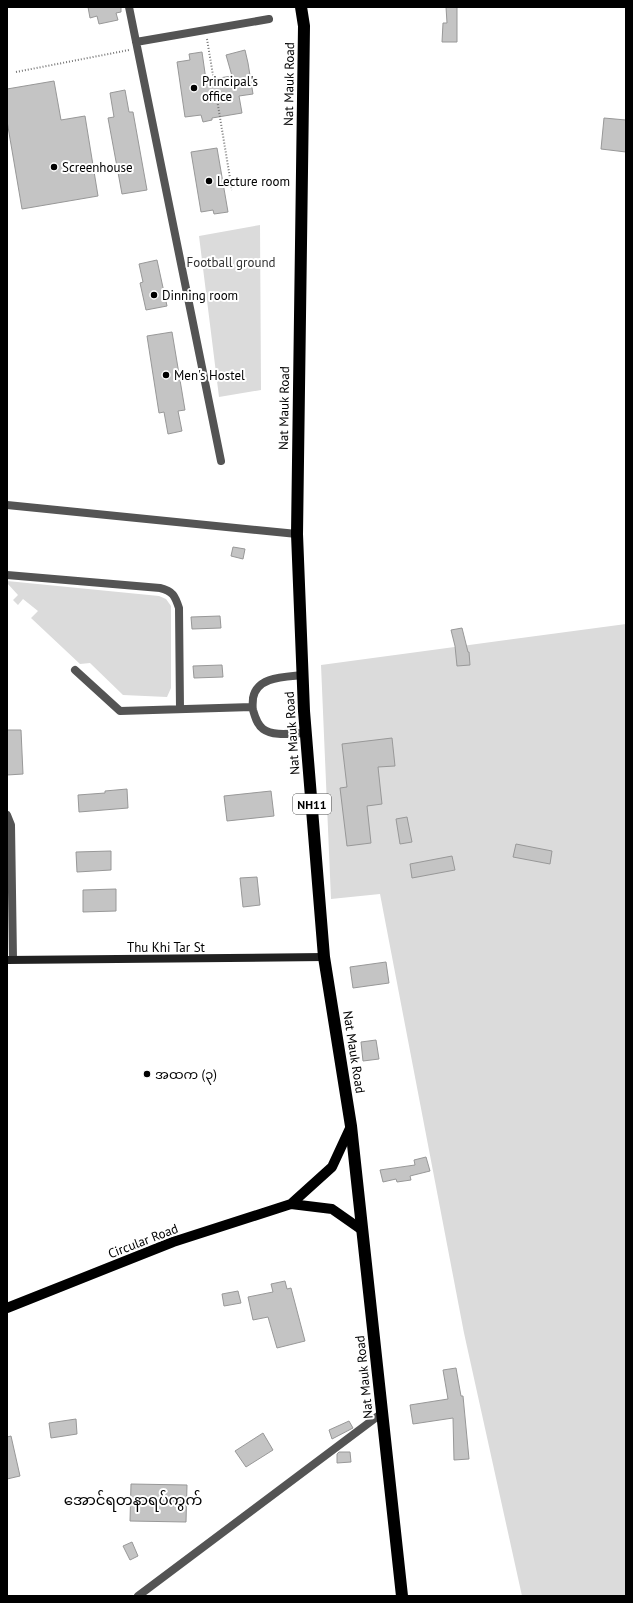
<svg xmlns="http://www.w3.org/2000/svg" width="633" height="1603" viewBox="0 0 633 1603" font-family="'PT Sans','Noto Sans Myanmar',sans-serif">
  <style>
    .green { fill: #dbdbdb }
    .building { fill: #c4c4c4; stroke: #989898 }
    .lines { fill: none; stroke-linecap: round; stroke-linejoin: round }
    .path { stroke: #767676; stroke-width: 2; stroke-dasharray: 1 2; stroke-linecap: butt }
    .street { stroke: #545454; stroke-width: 8 }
    .secondary { stroke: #212121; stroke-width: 8 }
    .primary { stroke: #000; stroke-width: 10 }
    .highway { stroke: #000; stroke-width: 12 }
    .poi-dot { fill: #000; stroke: #fff; stroke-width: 1.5 }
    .labels { text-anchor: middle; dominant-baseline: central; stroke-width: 4; stroke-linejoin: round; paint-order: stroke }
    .shield { fill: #fff; stroke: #4c4c4c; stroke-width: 1 }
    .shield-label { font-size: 12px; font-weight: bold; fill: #000 }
    .poi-label { font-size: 13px; fill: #000; stroke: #fff; text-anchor: start }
    .street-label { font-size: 13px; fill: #000; stroke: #fff }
    .park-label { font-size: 13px; fill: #323232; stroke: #fff }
    .quarter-label { font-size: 15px; fill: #000; stroke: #fff }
  </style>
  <rect width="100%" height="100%" fill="#fff"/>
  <path class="green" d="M260,225L261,390L219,397L199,236Z
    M7,581L159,596L166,599L171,606V688L167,697L123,695L90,663L80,664L31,618L38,611L23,599L18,605L13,600L18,595L7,583Z
    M626,624V1596H522L464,1333L380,894L331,899L321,665Z"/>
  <path class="building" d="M88,7H121V12L116,13L118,20L99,24L97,16L90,18Z
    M446,7H457V42H442L443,23H447Z
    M245,50L248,63L253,94L239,96L242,113L212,118V120L203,122L201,115L185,117L177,62L190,60L189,54L202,52L206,80L232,76L226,55Z
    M54,81L61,120L85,116L98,196L22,209L7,121V89Z
    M125,90L129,112H133L147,190L122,194L108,118L114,117L110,93Z
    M604,118L626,120V152L601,149Z
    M217,148L228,212L214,214L213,210L201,212L191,152Z
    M157,260L167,306L146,310L140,283L143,282L139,264Z
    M172,332L185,410L178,411L182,431L168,434L164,412L159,413L147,336Z
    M233,547L245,549L243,559L231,556Z
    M220,616L221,628L192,629L191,617Z
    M462,628L468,652H469L470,665L457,666L455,646L451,630Z
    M222,665L223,677L194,678L193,666Z
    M7,730H21L23,774L7,775Z
    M392,738L395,766L378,767L382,804L367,806L371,843L347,846L340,788L347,787L342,744Z
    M127,789L128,808L79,812L78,795L105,793V791Z
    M271,791L274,816L227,821L224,796Z
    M407,817L412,842L400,844L396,819Z
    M516,844L552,851L550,864L513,857Z
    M111,851V870L77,872L76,852Z
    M452,856L455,870L412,878L410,864Z
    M257,877L260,905L243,907L240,878Z
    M116,889V911L83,912V890Z
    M386,962L389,983L353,988L350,967Z
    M376,1040L379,1059L363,1061L361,1042Z
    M426,1157L430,1171L410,1176L411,1180L397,1182L396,1179L383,1182L380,1170L415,1165L414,1160Z
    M285,1281L287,1289L291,1288L305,1341L277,1348L268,1317L253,1320L248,1297L273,1292L271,1284Z
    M238,1291L241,1303L224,1306L222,1294Z
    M456,1368L461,1396H463L469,1459L454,1460L453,1418L413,1424L410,1405L448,1399L443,1370Z
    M76,1419L77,1434L51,1438L49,1423Z
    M349,1421L353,1428L332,1439L329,1430Z
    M263,1433L273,1450L246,1467L235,1451Z
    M11,1436L20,1476L7,1479V1437Z
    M339,1452H350L351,1462L337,1463V1454Z
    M131,1484L187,1485L186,1522L130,1521Z
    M132,1542L138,1556L130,1560L123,1546Z"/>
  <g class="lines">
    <path class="path" d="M207,39L232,190
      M16,72L129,50"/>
    <path class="street" d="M129,7L221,461
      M136,42L269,19
      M7,505L297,534
      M7,575L160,588C173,591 175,596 179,608L180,709
      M75,670L120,711L252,707
      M303,675C286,677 257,676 253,698C253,702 252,706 253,710C255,717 257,724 263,729C274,737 293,733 306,733
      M7,815L11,825L13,959
      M138,1596L382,1413"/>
    <path class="secondary" d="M7,960L324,957"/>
    <path class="primary" d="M291,1204L332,1209L362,1230
      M7,1308L173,1242L291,1204L332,1167L351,1126"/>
    <path class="highway" d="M301,7L304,26L297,534L304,711L324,957L351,1126L402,1596"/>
  </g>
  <g class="poi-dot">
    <circle cx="194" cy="88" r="4"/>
    <circle cx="54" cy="167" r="4"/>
    <circle cx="209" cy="181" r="4"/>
    <circle cx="154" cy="295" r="4"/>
    <circle cx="166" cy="375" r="4"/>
    <circle cx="147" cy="1074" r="4"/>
  </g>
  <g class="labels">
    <rect class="shield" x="293" y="794" width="38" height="20" rx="3"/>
    <g class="shield-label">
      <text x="312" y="804">NH11</text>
    </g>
    <g class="poi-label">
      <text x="202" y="81">Principal's<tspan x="202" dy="15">office</tspan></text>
      <text x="62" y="167">Screenhouse</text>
      <text x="217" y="181">Lecture room</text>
      <text x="162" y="295">Dinning room</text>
      <text x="174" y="375">Men's Hostel</text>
      <text x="155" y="1074">အထက (၃)</text>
    </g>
    <g class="street-label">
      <text transform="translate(289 84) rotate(-89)">Nat Mauk Road</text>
      <text transform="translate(284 408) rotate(-89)">Nat Mauk Road</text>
      <text transform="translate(292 733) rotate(-94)">Nat Mauk Road</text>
      <text x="166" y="947">Thu Khi Tar St</text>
      <text transform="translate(354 1052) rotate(81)">Nat Mauk Road</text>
      <text transform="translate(143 1241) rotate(-21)">Circular Road</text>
      <text transform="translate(364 1377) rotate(-96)">Nat Mauk Road</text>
    </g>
    <g class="park-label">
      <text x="231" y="262">Football ground</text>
    </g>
    <g class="quarter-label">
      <text x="133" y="1499">အောင်ရတနာရပ်ကွက်</text>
    </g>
  </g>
  <rect width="633" height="1603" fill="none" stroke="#000000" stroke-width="16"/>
</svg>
